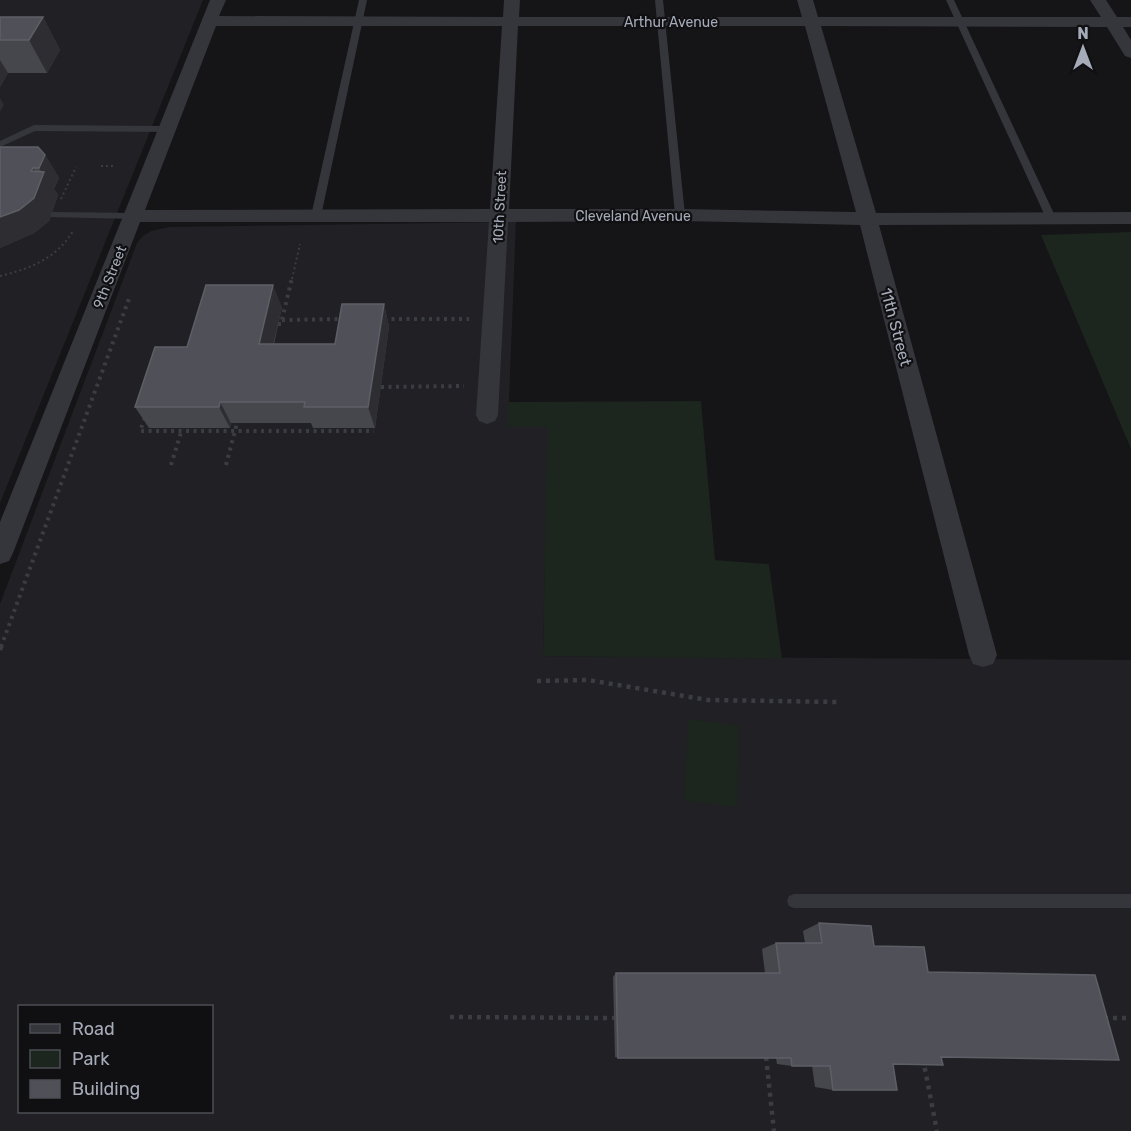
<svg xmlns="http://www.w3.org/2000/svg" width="1131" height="1131" viewBox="0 0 1131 1131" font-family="Rubik,sans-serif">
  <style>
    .built { fill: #212024; fill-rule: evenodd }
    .green { fill: #1c251e }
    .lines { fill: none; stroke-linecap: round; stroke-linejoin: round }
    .path-far2 { stroke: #3b3d43; stroke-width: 2; stroke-dasharray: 2 3; stroke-linecap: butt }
    .path-far1 { stroke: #3b3d43; stroke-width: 4; stroke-dasharray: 3 4.5; stroke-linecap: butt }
    .path { stroke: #3b3d43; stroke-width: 4.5; stroke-dasharray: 4 5; stroke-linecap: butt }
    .lane { fill: #35363c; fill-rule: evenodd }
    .street { fill: #35363c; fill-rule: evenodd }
    .wall { fill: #45474c }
    .shaded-wall { fill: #2e2e32 }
    .building { fill: #505158; stroke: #5d5f67; stroke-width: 1.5 }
    .labels { text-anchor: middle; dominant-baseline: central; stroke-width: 4.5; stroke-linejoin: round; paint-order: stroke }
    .far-street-label { font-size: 14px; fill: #a5abb8; stroke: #101012 }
    .street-label { font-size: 16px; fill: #a5abb8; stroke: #101012 }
  </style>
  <rect width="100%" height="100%" fill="#151417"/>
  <path class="built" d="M0,0H203L0,503Z
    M516,222L508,426L548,427L543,656L1131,660V1131H0V604L137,243L143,236L151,231L169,227ZM20,1006H212V1112H20Z"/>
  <path class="green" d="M1131,232V449L1041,235Z
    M701,401L715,560L769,564L782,659L543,656L547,427H508V402Z
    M688,719L739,725L737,807L684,801Z"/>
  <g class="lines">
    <path class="path-far2" d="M101,166H113
      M61,199L76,167
      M0,276C30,269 57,258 73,231
      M292,279L300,244"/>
    <path class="path-far1" d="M384,319H469
      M282,320L343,319
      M278,324H281L292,278
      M381,387L464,386
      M145,418L140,431H374
      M171,465L182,429
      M226,465L237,423
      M1,647L130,296"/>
    <path class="path" d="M0,650L2,645
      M537,681L588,680L708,700L838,702
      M450,1017L614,1018
      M1104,1018H1131
      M766,1057L774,1131
      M923,1059L937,1131"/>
    <path class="lane" d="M359,0H367L321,216L316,219L311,216Z
      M655,0H663L685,215L680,218L675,215Z
      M946,0H954L1056,218L1054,220H1048L1046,218Z
      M34,125L168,126L172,129L168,132L35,131L0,147V141Z
      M52,212L134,213L139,216L134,219L49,217L47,215Z
      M794,894H1131V908H794L789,906L787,901L789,896Z"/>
    <path class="street" d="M210,0H226L219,16L503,17L504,0H520L519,17H802L797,0H813L818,17H1101L1090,0H1106L1117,17H1131V27H1123L1131,40V58L1125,56L1107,27L821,26L876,213L1131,212V224L879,225L997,655L993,664L983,667L973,664L969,655L860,225L680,221L508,222L498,415L495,421L487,424L479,421L476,415L489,222H140L13,553L9,561L0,564V522ZM216,26H502L490,209L145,210ZM518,26H805L856,212L680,209H509Z"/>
  </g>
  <path class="wall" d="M0,17H43L60,50L47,73H8L0,87Z
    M0,147L45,155L59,178L54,189L58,195L49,221L34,233L0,248Z
    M384,304L389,327L375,428H313L311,423H231L230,428H149L135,407L187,347L282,307L274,344H335Z
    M819,923L874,946L941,1057L893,1064L833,1090L815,1087L812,1066H792L777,1064L776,1058H618L615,1057L613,977L616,973H765L762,949L776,943H805L803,931Z"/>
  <path class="shaded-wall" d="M43,17L60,50L47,73L29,40Z
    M0,60L8,73L0,87Z
    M0,98L4,105L0,112Z
    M45,155L59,178L54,189L58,195L49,221L34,233L0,248V217L33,168L40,181L43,174L39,168Z
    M273,285L282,307L268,366L259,344Z
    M384,304L389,327L375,428L368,407Z
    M220,402L231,423L230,428L219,407Z"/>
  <path class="building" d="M0,17H43L29,40H0Z
    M0,147H38L45,155L39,168H33L31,171L44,172L34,198L19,210L0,217Z
    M206,285H273L259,344H335L342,304H384L368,407H304L305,402H220L219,407H135L155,347H187Z
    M819,923L871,926L874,946L924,947L928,972L1095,975L1119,1060L941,1057L943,1065L893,1064L897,1090H833L830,1066H792L791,1058H618L616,973H780L776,943H822Z"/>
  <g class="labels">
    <g class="far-street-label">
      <text x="671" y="22">Arthur Avenue</text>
      <text transform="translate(500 207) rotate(-87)">10th Street</text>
      <text x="633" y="216">Cleveland Avenue</text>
      <text transform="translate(110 277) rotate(-68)">9th Street</text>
    </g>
    <g class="street-label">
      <text transform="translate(896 327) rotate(75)">11th Street</text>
    </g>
  </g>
  <rect x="18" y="1005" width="195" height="108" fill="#101012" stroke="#4c4e54" stroke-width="1.5"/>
  <rect x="30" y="1024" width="30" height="9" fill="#35363c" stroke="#4c4e54" stroke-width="1.5"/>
  <text x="72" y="1035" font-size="18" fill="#a5abb8">Road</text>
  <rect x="30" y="1050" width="30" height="18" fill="#1c251e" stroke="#4c4e54" stroke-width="1.5"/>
  <text x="72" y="1065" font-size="18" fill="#a5abb8">Park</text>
  <rect x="30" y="1080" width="30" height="18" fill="#505158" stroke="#4c4e54" stroke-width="1.5"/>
  <text x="72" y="1095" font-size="18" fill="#a5abb8">Building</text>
  <g transform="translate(1083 48)" stroke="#101012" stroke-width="4.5" paint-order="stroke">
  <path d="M0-4.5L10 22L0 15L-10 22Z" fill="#a5abb8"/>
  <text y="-9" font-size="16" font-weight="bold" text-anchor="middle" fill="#a5abb8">N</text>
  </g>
</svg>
